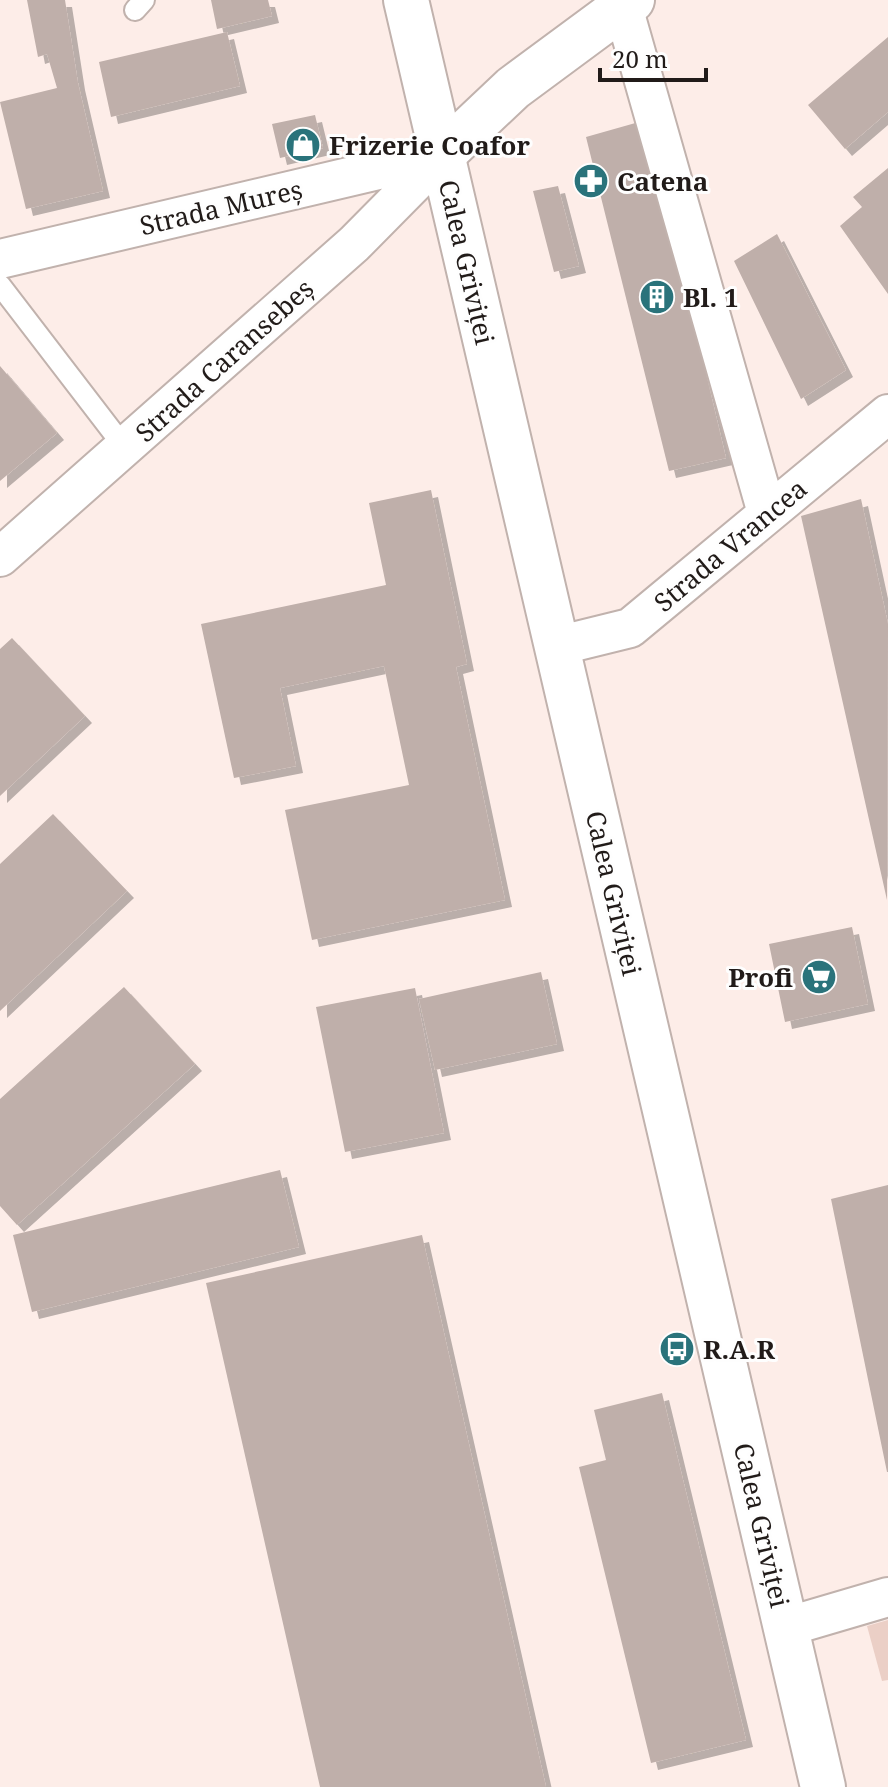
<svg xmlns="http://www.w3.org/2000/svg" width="888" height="1787" viewBox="0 0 888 1787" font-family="'Noto Serif',serif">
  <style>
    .green { fill: #ebcfc6 }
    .building { fill: #bfafaa; filter: url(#shadow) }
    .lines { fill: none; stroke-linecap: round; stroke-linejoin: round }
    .service-casing { stroke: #c1b2ad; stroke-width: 24 }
    .minor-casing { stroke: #c1b2ad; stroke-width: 42 }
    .tertiary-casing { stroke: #c1b2ad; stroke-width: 48 }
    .primary-casing { stroke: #c1b2ad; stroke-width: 48 }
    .service { stroke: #fff; stroke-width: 20 }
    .minor { stroke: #fff; stroke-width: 38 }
    .tertiary { stroke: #fff; stroke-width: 44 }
    .primary { stroke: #fff; stroke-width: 44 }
    .labels { text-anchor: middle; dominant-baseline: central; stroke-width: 6; stroke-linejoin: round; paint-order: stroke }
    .poi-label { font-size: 26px; font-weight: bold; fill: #211b19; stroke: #fefefe; text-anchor: start }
    .street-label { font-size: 26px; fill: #211b19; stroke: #fefefe }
  </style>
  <defs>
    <filter id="shadow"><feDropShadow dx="7" dy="7" stdDeviation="0" flood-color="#0004"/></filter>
  </defs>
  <rect width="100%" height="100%" fill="#fdede8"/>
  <path class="green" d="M888,1620V1680L882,1681L867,1626Z"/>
  <path class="building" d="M27,0H65L78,83L103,191L26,209L0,102L57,88L47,54L38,57Z
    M211,0H268L272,16L217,29Z
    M227,32L240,86L111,117L99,62Z
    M888,37V112L845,149L808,105Z
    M315,115L323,148L280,158L272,124Z
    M646,120L726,458L669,471L586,137Z
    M888,168V294L840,226L862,207L853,197Z
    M558,186L579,266L554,272L533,191Z
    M777,234L846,370L801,399L734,261Z
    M0,366L57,433L0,481Z
    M431,490L467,664L456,667L505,900L312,940L285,810L409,785L384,666L280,688L296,766L234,778L201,624L386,585L369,503Z
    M861,499L888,624L887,900L801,516Z
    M12,638L85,716L0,796V649Z
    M53,814L127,891L0,1011V864Z
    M852,927L868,1004L785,1022L769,944Z
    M541,972L557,1044L435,1070L419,999Z
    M124,987L195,1064L17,1225L0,1206V1099Z
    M415,988L444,1133L345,1152L316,1007Z
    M280,1170L299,1247L32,1312L13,1235Z
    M888,1185V1472H887L831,1199Z
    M422,1235L546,1787H320L206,1283Z
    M662,1393L746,1740L651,1763L579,1467L606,1460L594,1410Z"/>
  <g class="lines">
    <defs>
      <path id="service" d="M135,10L144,0
        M0,285L125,448"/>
      <path id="minor" d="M623,7L767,513
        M0,259L442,155
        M0,557L354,244L442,155
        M557,646L630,628L888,414
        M786,1627L888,1597"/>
      <path id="tertiary" d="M442,155L513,88L632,0"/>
      <path id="primary" d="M406,0L823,1787"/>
    </defs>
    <use href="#service" class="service-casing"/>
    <use href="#minor" class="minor-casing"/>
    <use href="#tertiary" class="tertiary-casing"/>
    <use href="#primary" class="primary-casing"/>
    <use href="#service" class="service"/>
    <use href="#minor" class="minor"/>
    <use href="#tertiary" class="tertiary"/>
    <use href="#primary" class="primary"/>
  </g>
  <defs>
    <symbol id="shop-disc" viewBox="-11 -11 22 22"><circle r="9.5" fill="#2a737b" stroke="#fefefe"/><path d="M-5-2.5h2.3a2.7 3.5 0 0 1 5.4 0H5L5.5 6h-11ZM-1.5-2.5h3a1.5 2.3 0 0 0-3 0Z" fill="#fff"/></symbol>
    <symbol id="pharmacy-disc" viewBox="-11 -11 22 22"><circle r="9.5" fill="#2a737b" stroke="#fefefe"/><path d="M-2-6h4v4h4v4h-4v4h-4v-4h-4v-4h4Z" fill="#fff"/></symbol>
    <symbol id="building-disc" viewBox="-11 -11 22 22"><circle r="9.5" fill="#2a737b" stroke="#fefefe"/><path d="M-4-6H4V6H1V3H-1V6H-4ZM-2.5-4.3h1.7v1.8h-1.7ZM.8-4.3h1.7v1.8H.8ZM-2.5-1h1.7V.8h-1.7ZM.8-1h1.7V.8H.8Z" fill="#fff"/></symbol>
    <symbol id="supermarket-disc" viewBox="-11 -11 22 22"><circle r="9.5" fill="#2a737b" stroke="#fefefe"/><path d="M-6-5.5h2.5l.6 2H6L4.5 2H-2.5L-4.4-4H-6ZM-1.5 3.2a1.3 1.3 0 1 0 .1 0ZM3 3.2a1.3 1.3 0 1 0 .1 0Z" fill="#fff"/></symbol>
    <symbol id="bus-disc" viewBox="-11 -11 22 22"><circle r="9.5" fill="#2a737b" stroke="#fefefe"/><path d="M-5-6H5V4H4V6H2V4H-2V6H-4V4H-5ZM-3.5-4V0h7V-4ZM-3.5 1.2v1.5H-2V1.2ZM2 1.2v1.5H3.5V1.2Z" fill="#fff"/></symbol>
  </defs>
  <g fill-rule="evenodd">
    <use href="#shop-disc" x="283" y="125" width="40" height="40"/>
    <use href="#pharmacy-disc" x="571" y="161" width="40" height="40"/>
    <use href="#building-disc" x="637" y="277" width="40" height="40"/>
    <use href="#supermarket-disc" x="799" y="957" width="40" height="40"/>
    <use href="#bus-disc" x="657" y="1329" width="40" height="40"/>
  </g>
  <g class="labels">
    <g class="poi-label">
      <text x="329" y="145">Frizerie Coafor</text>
      <text x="617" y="181">Catena</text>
      <text x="683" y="297">Bl. 1</text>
      <text x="793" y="977" text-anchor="end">Profi</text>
      <text x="703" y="1349">R.A.R</text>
    </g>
    <g class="street-label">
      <text transform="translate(221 207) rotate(-13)">Strada Mureș</text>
      <text transform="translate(467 262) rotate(77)">Calea Griviței</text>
      <text transform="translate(224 360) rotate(-42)">Strada Caransebeș</text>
      <text transform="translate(730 545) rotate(-40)">Strada Vrancea</text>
      <text transform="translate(614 893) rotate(77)">Calea Griviței</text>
      <text transform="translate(762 1525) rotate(77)">Calea Griviței</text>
    </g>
  </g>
  <path d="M600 68v12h106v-12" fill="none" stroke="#211b19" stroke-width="4"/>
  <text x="612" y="68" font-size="24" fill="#211b19" stroke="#fefefe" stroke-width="6" paint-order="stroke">20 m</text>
</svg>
